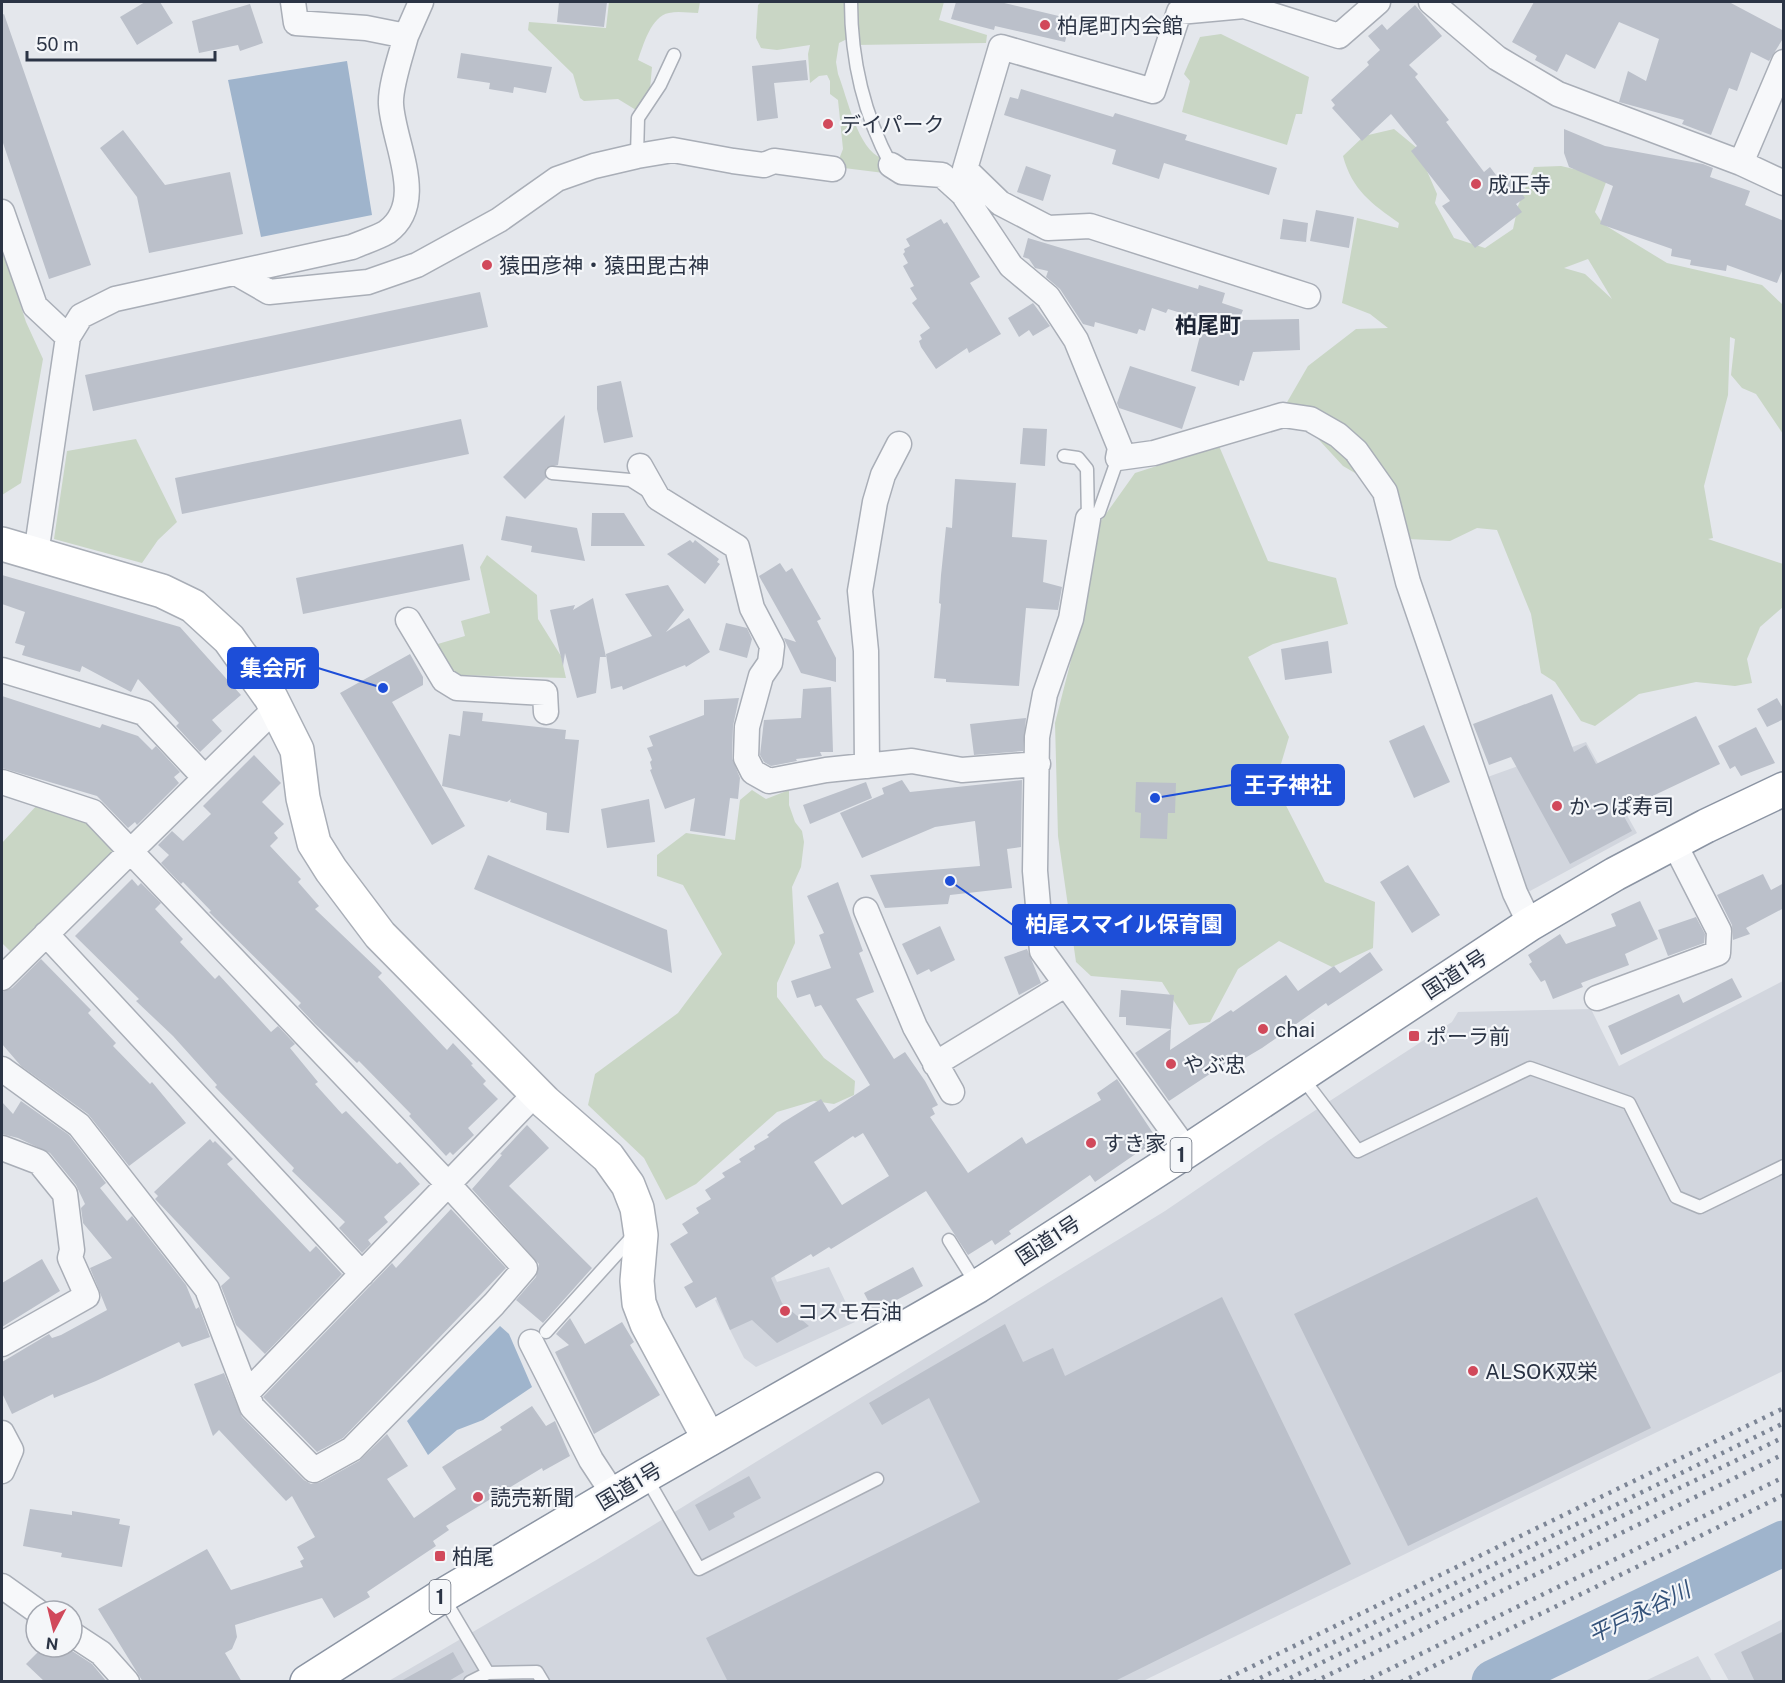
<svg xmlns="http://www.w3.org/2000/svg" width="1785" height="1683" viewBox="0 0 1785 1683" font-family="'Public Sans','Noto Sans JP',sans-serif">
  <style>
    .built { fill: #d2d6de }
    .green { fill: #c9d6c5; fill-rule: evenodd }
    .water { fill: #9fb4cc }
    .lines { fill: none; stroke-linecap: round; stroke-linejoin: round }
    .river { stroke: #9fb4cc; stroke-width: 45 }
    .building { fill: #bbc0ca; fill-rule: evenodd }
    .lane-casing { stroke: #a9aeb7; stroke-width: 15 }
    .street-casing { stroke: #a9aeb7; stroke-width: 27 }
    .secondary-casing { stroke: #a9aeb7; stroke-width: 36 }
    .highway-casing { stroke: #8b94a3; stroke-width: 36 }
    .lane { stroke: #f7f8fa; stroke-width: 12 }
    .street { stroke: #f7f8fa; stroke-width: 24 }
    .secondary { stroke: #fff; stroke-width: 33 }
    .highway { stroke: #fff; stroke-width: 33 }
    .rail { stroke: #7d8696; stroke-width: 4.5; stroke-dasharray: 3 6; stroke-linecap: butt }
    .poi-dot { fill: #d1495b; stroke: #f4f6f9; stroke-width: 2 }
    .labels { text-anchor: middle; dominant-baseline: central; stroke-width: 4.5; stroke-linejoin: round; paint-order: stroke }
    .shield { fill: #f4f6f9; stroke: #676e7b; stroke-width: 1.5 }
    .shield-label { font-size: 20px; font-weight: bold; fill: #2b3445 }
    .poi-label { font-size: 21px; fill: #2b3445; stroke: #f4f6f9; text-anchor: start }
    .street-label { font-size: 21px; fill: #2b3445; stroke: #f4f6f9 }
    .neighbourhood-label { font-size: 22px; font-weight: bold; fill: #1d2536; stroke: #f4f6f9 }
    .water-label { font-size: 22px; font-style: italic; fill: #34527a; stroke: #f4f6f9 }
    .leader { fill: none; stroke: #1d4ed8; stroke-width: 2 }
    .callout-dot { fill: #1d4ed8; stroke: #f4f6f9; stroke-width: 2 }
    .callout { fill: #1d4ed8; stroke: #1d4ed8; stroke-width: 2 }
    .callout-label { font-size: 22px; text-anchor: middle; font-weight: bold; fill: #fff }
  </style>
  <rect width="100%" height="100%" fill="#e4e7ec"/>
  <path class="built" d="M1586,742L1637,833L1530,891L1521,884L1482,779Z
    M1783,981V1371L1143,1681L387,1682L598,1559L1165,1211L1274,1137L1452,1022L1458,1012L1591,1009L1619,1066Z
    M829,1267L855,1322L756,1367L744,1358L715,1300L774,1275L777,1282Z
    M1783,1619V1681H1729L1714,1654Z
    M1698,1656L1712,1681H1645Z"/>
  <path class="green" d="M609,2H700L698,13C689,13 678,11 669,13C651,16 643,46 638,60L652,67L650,89L636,110L618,99L584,101L580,98L573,74L528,30L529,22L606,28Z
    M761,2H847V39L839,43L836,62L838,74C847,96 858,151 882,158L892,174L836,167L843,149L838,100L830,94V81L827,75L819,76L810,83L808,54L810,45L777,50L761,48L756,38L758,5Z
    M854,2H944L939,20L987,35L986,43L855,45Z
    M1221,34L1309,77L1302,114H1296L1287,145L1182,112L1190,81L1184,74L1200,37Z
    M1394,129L1417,148L1437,194L1435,203L1454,238L1485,248L1513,229L1518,206L1534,167L1561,166L1608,177L1595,212L1603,224L1667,263L1762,285L1783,305V434L1756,394L1742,388L1731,375L1735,339L1730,337L1728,395L1704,486L1713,538L1708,539L1783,564V607L1760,627L1747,659L1752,683L1735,686L1696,682L1639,694L1595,726L1581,721L1555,682L1541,673L1531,614L1497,530L1477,528L1450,541L1408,539L1374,484L1343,466L1286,404L1308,366L1356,329L1388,328L1370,314L1342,303L1357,218L1398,228L1399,223C1372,204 1352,190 1343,156L1364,136ZM1588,259L1612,299L1585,274L1564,268Z
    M2,247L26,322L43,359L21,483L2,495Z
    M136,439L177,522L158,540L142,563L54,539L67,451Z
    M1219,446L1268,561L1336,578L1348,624L1273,644L1248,657L1289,737L1275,784L1325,882L1375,902L1373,948L1332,967L1279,941L1238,969L1210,1022L1189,1025L1162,982L1091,976L1076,962L1058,836L1055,723L1081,621L1098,525L1135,473Z
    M487,555L537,595L538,619L561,656L566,678L454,675L431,646L465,636L461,621L490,613L480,567Z
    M752,790L766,799L789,790V805L795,822L802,831L804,842L801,867L792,887L795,943L777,983V997L824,1058L855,1081L854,1095L834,1104L814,1101L777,1112L696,1184L666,1200L644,1158L588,1105L595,1074L678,1013L722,954L683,885L657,876V855L686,833L735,840L740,800Z
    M38,804L90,822L113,845V855L11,952L2,943V843Z"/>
  <path class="water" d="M347,61L372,215L261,237L228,80Z
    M500,1326L509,1334L532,1387L483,1420L457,1430L428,1455L407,1421Z"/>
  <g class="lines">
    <path class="river" d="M1494,1682L1784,1543"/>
  </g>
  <path class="building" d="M145,2H160L173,23L137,45L120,17Z
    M559,2H607L604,27L557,22Z
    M956,2H1000L1067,18L1066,21L1070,22L1065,42L995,26L994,30L951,19Z
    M1534,2H1729L1784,31V37L1769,61L1751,52L1737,91L1729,88L1711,135L1682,124L1684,120L1619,102L1628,71L1646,81L1659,39L1619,22L1595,69L1566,54L1557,72L1535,60L1537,56L1512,42Z
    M250,4L263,43L240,51L238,45L199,53L192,21Z
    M1415,5L1442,36L1409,65L1418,74L1415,77L1449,120L1446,122L1484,172L1490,167L1499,179L1507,174L1525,198L1516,204L1522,212L1475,248L1442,206L1450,201L1411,151L1417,146L1391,114L1362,141L1332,108L1335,105L1331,100L1369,65L1367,62L1380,50L1368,36L1382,24L1387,30Z
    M4,14L91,265L49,279L2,140V15Z
    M461,53L552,67L546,93L514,87L513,93L489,89L490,83L457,78Z
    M806,60L808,80L774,83L778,118L757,121L752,66Z
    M1021,89L1113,117L1115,113L1187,135L1185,140L1277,168L1269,195L1164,163L1159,179L1112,164L1116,150L1004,115L1010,97L1018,99Z
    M1564,129L1605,146L1703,164L1713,168L1710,177L1750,191L1745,205L1784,221V266L1777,283L1727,265L1726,271L1690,265L1691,260L1671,256L1672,249L1600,224L1613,186L1569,167L1564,153Z
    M123,130L165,185L230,172L243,234L149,253L137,197L100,148Z
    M1026,166L1051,175L1043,201L1017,192Z
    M1316,210L1354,217L1349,248L1310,241Z
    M941,219L944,224L947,222L980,277L970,283L1001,334L969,353L967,348L936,369L921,347L919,341L922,339L920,335L930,328L912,303L917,299L910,288L914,286L903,266L908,263L903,254L905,252L904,249L910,246L906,239Z
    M1283,219L1308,223L1306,242L1280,239Z
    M1028,238L1198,289L1199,285L1225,293L1222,303L1243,310L1239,320L1299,319L1300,350L1253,352L1244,381L1240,380L1239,386L1191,371L1204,320L1168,309L1166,313L1152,308L1145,331L1139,329L1137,334L1095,322L1094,327L1083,324L1060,289L1046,277L1048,271L1035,268L1029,259L1023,257Z
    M480,292L488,327L93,411L85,375Z
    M1033,303L1050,326L1033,336L1029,330L1019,337L1008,318Z
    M1130,366L1196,387L1182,429L1119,408L1117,403Z
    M621,381L633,437L604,443L597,409V386Z
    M565,415L558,465L546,468V478L525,499L503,477Z
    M461,419L469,454L182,514L175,478Z
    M1023,428L1047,429L1045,466L1020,464Z
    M955,479L1016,483L1012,537L1047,540L1043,582L1062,587L1058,610L1026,608L1019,686L946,682V679L934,678L941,604L939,603L941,575L946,527L952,528Z
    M592,513H624L645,546H591Z
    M506,516L577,528L585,561L531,552L532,546L501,540Z
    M690,540L693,543L695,540L719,559L717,562L720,564L705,584L667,554Z
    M463,544L470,580L303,614L296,578Z
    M780,563L786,572L792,568L821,619L817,621L836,658V682L801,673L785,641L784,638L796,642L759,576Z
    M2,575L180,627L241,695L212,720L222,731L200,752L176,726L179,723L138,679L131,692L82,666L80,672L22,655L25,646L15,643L25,612L2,604Z
    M668,585L684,610L666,632L689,618L710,652L686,667L685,665L623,690L622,686L611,689L606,654L652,636L625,594Z
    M593,598L606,657H600L596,693L577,698L565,653L563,666L550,610L575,605L573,610Z
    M726,623L747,628L752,639L747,658L719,650Z
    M1328,641L1332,673L1285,680L1281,649Z
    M410,654L423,677V685L392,702L465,826L432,845L340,693Z
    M831,687L833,752H820L822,756L796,759L797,761L771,766L764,762L760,755L764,720L801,718L803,689Z
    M1552,694L1574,752L1586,745L1596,764L1696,716L1720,764L1621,811L1632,831L1570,864L1511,757L1489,765L1473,724Z
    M2,696L100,728L102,724L138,736L152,750L156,746L180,772L174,777L179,783L137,825L135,822L128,828L97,796L2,768Z
    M739,698L733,726L732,758L740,778L738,799L730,798L725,836L690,831L695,798L665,809L650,770L652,769L650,762L652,760L647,748L653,746L649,736L704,715V700Z
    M1777,698L1784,710V719L1767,727L1757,709Z
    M463,711L483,713L482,721L566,730L565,739L579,740L569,833L546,830L547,813L510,802L511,799L507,802L442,786L449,734L460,736Z
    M1026,718L1023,751L974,755L970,724Z
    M1424,725L1450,782L1414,798L1389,741Z
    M1756,727L1775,763L1741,776L1735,766L1730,769L1718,746Z
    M254,755L281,783L262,802L284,824L274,833L278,838L270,846L301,879L298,882L319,906L315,909L382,973L378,977L447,1050L453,1043L473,1064L471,1065L486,1081L483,1084L498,1099L468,1128L474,1135L453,1155L450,1152L446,1156L409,1116L411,1114L359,1061L357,1063L315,1024L298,1006L301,1003L209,912L211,911L183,882L181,884L161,863L169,855L158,845L172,831L183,841L211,814L203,806Z
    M902,780L910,792L1022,780L1021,847L1007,849L1012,888L950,895L948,904L885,908L870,875L980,866L975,821L935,827L862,858L840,813L884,794L882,788Z
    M866,782L872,798L810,824L803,805Z
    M1136,782L1176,783L1175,813H1168L1167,839L1140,838L1141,813L1135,812Z
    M649,799L655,842L607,848L601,809Z
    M488,855L667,930L672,973L474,889Z
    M1408,865L1440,915L1412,933L1380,882Z
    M1763,874L1771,890L1784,883V908L1746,928L1750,934L1733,940L1732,925L1717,895Z
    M132,879L138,886L141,883L161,903L155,909L183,939L180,942L215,979L219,975L271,1032L278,1026L295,1044L290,1048L318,1082L315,1084L342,1114L346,1111L397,1164L400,1162L420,1184L384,1217L388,1222L368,1240L371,1244L362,1253L339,1228L345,1222L292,1171L294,1168L215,1087L217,1085L173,1036L136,1001L139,999L75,936Z
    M838,882L863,951L859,953L874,992L856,999L894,1059L905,1052L925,1081L938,1105L932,1108L935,1114L930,1117L968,1173L1022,1137L1026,1144L1101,1100L1097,1093L1117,1079L1159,1142L1137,1153L1095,1182L1090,1175L1009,1231L1011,1234L995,1245L992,1240L968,1255L926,1191L831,1249L829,1247L813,1257L811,1254L771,1278L782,1303L809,1326L777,1343L752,1320L730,1330L716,1297L696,1308L684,1287L693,1282L670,1244L688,1233L682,1224L699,1213L696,1208L711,1199L705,1190L725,1177L722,1173L741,1162L739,1159L755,1149L754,1146L769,1137L767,1135L782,1123L821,1099L829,1112L870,1085L821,1005L815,1007L810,994L797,998L791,981L831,968L819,935L824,933L807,896ZM863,1133L889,1176L842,1205L814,1162L853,1136L855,1138Z
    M1640,901L1658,939L1625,954L1629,965L1581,983L1583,987L1553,999L1545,980L1541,982L1529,964L1532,962L1528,955L1560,934L1566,944L1616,926L1611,914Z
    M1696,917L1705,934L1704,943L1668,956L1658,930Z
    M940,926L955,960L931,972L929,969L917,975L902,944Z
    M1027,949L1041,983L1019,995L1004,957Z
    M1370,952L1383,970L1328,1006L1326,1003L1262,1048L1240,1061L1237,1056L1169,1101L1135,1053L1171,1029L1170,1050L1231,1010L1233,1012L1286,975L1298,991L1334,966L1340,973Z
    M41,959L91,1010L88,1013L116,1043L113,1046L150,1084L152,1082L186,1123L129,1166L88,1114L21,1066L2,1044V992L12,988Z
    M1732,978L1742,997L1621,1055L1608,1026L1679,994L1683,1003Z
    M1121,990L1174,995L1171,1029L1126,1025V1017H1119Z
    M21,1101L69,1135L106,1183L100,1188L127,1221L132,1216L186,1285L196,1309L199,1307L210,1337L182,1347L179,1342L96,1381L54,1398L53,1394L12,1414L2,1393V1362L49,1334L52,1338L61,1335L107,1310L90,1268L112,1258L83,1223L81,1208L85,1204L76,1185L50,1153L18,1138L2,1134V1102L13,1114Z
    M527,1125L549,1148L509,1186L592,1268L543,1323L516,1300L536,1277L539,1264L472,1189L502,1155L500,1154Z
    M210,1139L213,1143L215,1141L233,1159L227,1164L310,1252L316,1246L342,1274L265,1354L236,1325L221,1286L230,1278L155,1199L158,1196L154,1192Z
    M1537,1197L1651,1428L1408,1546L1294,1314Z
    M451,1209L506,1268L343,1438L317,1452L263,1397L392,1263L396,1268Z
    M42,1259L60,1291L2,1327V1283Z
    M913,1267L923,1286L874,1312L864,1293Z
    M1222,1297L1351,1564L1113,1682H728L706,1638L980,1502L929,1398L882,1425L869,1403L1005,1324L1023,1362L1053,1348L1065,1376Z
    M570,1318L585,1344L622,1322L634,1342L630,1345L660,1395L594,1434L555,1352L569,1345L556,1334Z
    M224,1373L242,1417L304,1480L311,1484L321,1482L359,1461L387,1434L408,1466L387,1479L414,1518L456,1489L442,1467L502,1430L500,1427L532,1406L546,1426L555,1421L570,1456L543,1471L542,1468L446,1526L449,1530L433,1541L436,1546L367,1592L370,1597L334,1618L322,1598L235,1625L237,1637L232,1649L225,1653L242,1682H143L98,1609L207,1549L231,1590L303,1567L300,1561L304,1559L297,1547L315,1537L292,1496L286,1501L219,1430L213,1436L194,1384Z
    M749,1476L761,1498L733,1513L735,1517L709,1531L695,1505Z
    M30,1509L72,1515V1511L120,1519L119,1524L130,1526L122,1567L61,1557L62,1553L23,1546Z
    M1784,1631V1682H1755L1741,1652Z
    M43,1647H66L92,1664L107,1682H45L26,1664Z
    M453,1652L464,1672L447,1682H399Z"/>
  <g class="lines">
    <defs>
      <path id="lane" d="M851,2C851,58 864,115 891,165
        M637,156L638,118L660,85L674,55
        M1064,456L1078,458L1087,469L1088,519
        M552,473L630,480L649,492
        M1088,519L1099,512L1118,458
        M1301,1076L1358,1151L1530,1068L1629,1103L1676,1197L1700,1207L1784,1166
        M949,1240L977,1285
        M546,1332L634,1235
        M646,1477L699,1569L877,1479
        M443,1597L488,1673L537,1672L543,1682
        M470,1682L488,1673"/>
      <path id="street" d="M1431,2L1497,58L1558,94L1741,163L1784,183
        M406,36L421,2
        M1741,163L1784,62
        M891,165L902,172L942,175L963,194L1011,266L1048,297L1076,340L1120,448L1118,458L1154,453L1283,415L1310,419L1338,435L1356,451L1385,492L1408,582L1515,893L1530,924
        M2,212L35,306L68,337
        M236,273L269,292L368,282L417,265L499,220L557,179L594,166L637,156L673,150L733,161L764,165L774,161L833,169
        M1308,296L1090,226L1048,228L1000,203L965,169L1001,47L1153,91L1179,12L1244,6L1339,36L1378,2
        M640,466L658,498L737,547L752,608L772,646L770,663L761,676L747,727L746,758L753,772L769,781L826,770L912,761L962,770L1038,764
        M1088,519L1071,619L1045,694L1037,737L1035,871L1042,951L1187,1151
        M36,554L68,337L81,316L115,299L352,247C363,242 377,238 387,232C428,202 393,143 391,104C390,86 401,55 406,36L366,28L296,23L293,2
        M408,620L444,680L457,688L545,693L546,712
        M2,670L144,713L205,778
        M867,766L866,651L860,591L875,502L883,475L899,444
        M2,782L93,812L448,1184L525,1268L494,1304L352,1449L314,1470L252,1407L207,1289L79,1125L2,1069
        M866,910L915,1027L952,1092
        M46,934L362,1274
        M2,978L276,708
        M1597,998L1718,953L1719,931L1674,843
        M935,1064L1065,985
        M2,1148L39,1162L65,1194L72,1250L70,1258L87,1296L2,1344
        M531,1342L591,1460L614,1495
        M247,1393L536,1093
        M2,1433L11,1450L2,1471
        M2,1586L37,1611
        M72,1634L101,1653L127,1682"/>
      <path id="secondary" d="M2,544L162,591L193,606L229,639L271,698L297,750L303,798L314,843L331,870L380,935L545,1102L608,1157L628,1185L637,1208L641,1235L637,1281L639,1303L647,1324L709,1439"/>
      <path id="highway" d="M307,1682L442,1596L645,1476L978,1286L1187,1151L1530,924L1615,874L1706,826L1784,789"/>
    </defs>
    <use href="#lane" class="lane-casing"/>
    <use href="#street" class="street-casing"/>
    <use href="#secondary" class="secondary-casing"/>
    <use href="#highway" class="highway-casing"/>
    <use href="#lane" class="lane"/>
    <use href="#street" class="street"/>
    <use href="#secondary" class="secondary"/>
    <use href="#highway" class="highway"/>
    <path class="rail" d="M1220,1682L1784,1408
      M1252,1682L1784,1423
      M1282,1682L1784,1437
      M1314,1682L1784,1454
      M1363,1682L1784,1477
      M1401,1682L1784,1495"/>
  </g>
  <g class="poi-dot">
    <circle cx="1045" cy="25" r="6"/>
    <circle cx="828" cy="124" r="6"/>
    <circle cx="1476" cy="184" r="6"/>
    <circle cx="487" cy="265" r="6"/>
    <circle cx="1557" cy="806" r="6"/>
    <circle cx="1263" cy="1029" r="6"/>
    <rect x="1408" y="1030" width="12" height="12" rx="3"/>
    <circle cx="1171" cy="1064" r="6"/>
    <circle cx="1091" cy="1143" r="6"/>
    <circle cx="785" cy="1311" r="6"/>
    <circle cx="1473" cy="1371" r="6"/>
    <circle cx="478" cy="1497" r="6"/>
    <rect x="434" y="1550" width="12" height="12" rx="3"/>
  </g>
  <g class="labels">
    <g class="shield">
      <rect x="1170.5" y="1138" width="21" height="34" rx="4.5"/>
      <rect x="429.5" y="1580" width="21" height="34" rx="4.5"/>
    </g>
    <g class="shield-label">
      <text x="1181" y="1155">1</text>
      <text x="440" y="1597">1</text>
    </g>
    <g class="poi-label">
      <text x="1057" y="25">柏尾町内会館</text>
      <text x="840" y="124">デイパーク</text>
      <text x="1488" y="184">成正寺</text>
      <text x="499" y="265">猿田彦神・猿田毘古神</text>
      <text x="1569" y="806">かっぱ寿司</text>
      <text x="1275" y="1029">chai</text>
      <text x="1426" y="1036">ポーラ前</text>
      <text x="1183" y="1064">やぶ忠</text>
      <text x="1103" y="1143">すき家</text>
      <text x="797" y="1311">コスモ石油</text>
      <text x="1485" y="1371">ALSOK双栄</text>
      <text x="490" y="1497">読売新聞</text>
      <text x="452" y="1556">柏尾</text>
    </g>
    <g class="street-label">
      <text transform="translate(1455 974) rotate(-33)">国道1号</text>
      <text transform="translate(1048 1240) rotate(-33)">国道1号</text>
      <text transform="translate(629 1486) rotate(-31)">国道1号</text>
    </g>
    <g class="neighbourhood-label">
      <text x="1208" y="325">柏尾町</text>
    </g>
    <g class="water-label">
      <text transform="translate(1639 1612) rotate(-26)">平戸永谷川</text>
    </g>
  </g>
  <path class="leader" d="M383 688L318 668M1155 798L1232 785M950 881L1013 925"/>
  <g class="callout-dot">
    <circle cx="383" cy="688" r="6"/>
    <circle cx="1155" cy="798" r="6"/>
    <circle cx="950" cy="881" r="6"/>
  </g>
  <g class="callout">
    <rect x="228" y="648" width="90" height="40" rx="6"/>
    <rect x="1232" y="765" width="112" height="40" rx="6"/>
    <rect x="1013" y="905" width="222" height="40" rx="6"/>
  </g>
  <g class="callout-label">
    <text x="273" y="676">集会所</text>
    <text x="1288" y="793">王子神社</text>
    <text x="1124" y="932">柏尾スマイル保育園</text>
  </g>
  <rect width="1785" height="1683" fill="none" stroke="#2b3445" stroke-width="6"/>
  <g transform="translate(54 1629) rotate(187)"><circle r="28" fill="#f4f6f9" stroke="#a4a8b1" stroke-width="1.5"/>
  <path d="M0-4.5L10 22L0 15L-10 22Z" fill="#d1495b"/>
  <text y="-9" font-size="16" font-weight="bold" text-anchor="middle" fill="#2b3445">N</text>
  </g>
  <path d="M27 51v9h188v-9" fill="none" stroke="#2b3445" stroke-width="3"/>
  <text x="36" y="51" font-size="18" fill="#2b3445" stroke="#f4f6f9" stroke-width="4.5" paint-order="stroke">50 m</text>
</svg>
